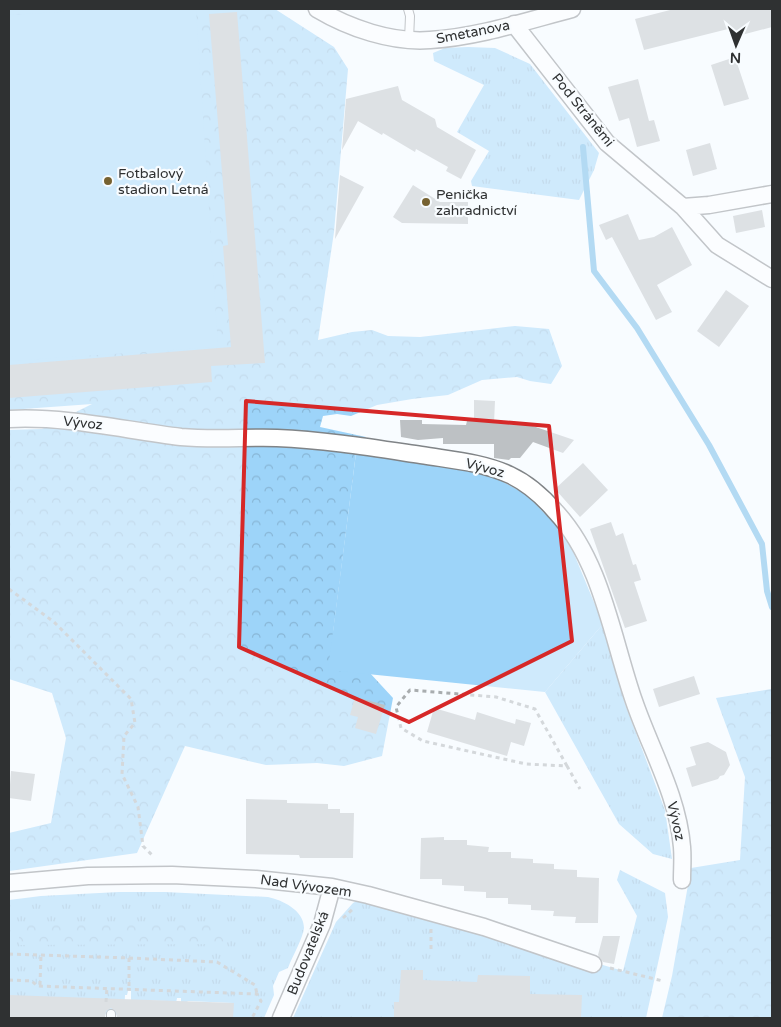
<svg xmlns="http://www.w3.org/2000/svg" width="781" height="1027" viewBox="0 0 781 1027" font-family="'Varela Round',sans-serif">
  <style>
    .grass { fill: url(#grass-tufts) }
    .forest { fill: url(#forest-crowns) }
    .garden { fill: #9dd4f9 }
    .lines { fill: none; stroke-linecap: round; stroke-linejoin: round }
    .stream { stroke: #60b1e4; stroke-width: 6 }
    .building { fill: #bdc1c4 }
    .service-casing { stroke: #808487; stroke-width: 10 }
    .minor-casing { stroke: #808487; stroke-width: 19 }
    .path { stroke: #a9adaf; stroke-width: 3; stroke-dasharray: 4 4; stroke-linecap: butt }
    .service { stroke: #fff; stroke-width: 8 }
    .minor { stroke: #fff; stroke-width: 16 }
    .marked { fill: none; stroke: #d62828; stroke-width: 4; stroke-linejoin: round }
    .poi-dot { fill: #766231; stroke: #f8fcff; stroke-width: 2 }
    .labels { text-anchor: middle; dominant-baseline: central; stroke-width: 4.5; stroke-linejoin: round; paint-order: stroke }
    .street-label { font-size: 14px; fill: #2f3132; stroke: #f8fcff }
    .poi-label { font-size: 14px; fill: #2f3132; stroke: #f8fcff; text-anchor: start }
  </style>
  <defs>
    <pattern id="grass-tufts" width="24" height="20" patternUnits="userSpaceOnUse" patternTransform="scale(1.25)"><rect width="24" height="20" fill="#9dd4f9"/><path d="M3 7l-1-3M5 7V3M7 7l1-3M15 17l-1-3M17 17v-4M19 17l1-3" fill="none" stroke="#88b6d6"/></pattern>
    <pattern id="forest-crowns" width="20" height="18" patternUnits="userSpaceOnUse" patternTransform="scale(1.25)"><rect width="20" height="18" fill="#9dd4f9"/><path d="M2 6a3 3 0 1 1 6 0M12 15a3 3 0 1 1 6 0" fill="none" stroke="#88b6d6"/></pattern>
  </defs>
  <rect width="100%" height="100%" fill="#f8fcff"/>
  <path class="grass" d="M468,47L495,48L530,64L599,153L594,170L579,200L472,186L471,181L489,151L457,132L484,85L434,61L433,53L445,48Z
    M603,624L625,704L665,810L672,859L653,854L619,824L545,692Z
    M620,870L665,893L668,917L646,1018H293L336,922L353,903L368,895L623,971L637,916L617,880Z
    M119,892H165L268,897C282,900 304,910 304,928C303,938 292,957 288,968L279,972L273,986L274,995L264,1018H233V1003L188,1001L181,1007V998H177L176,1003L168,1001L131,1000V991H128L127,995H125L124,1015L98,1014V1018H9V900L41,896Z"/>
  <path class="forest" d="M9,9H275L334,47L348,69L334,232L318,340L352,332L372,330L388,336L420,337L515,326L549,329L562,366L551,384L530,381L517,377L482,380L448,395L412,399L377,405L351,416L337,414L323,416L320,427L366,437L356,453L333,633L393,698L382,756L344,766L317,763L266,765L185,746L137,853L9,871V833L51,823L66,738L52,693L9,679V430L42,429L92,404L9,410Z
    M772,689V1018H662L672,976L691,868L740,860L745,777L716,698Z
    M224,923V944L19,945V924Z"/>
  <path class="garden" d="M109,9H196L218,347L9,361V15Z
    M356,453L485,472L527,495L567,537L603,624L545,692L328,670Z"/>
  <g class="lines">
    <path class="stream" d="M583,147L594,271L637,328L709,445L762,544L767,591L772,607"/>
  </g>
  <path class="building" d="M674,9H772V27L734,37L732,28L644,50L635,19Z
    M237,12L265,363L211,366L212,382L9,398V365L231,347L223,246L228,245L209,14Z
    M735,57L749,99L724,106L711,65Z
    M638,79L649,121L654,120L660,141L637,147L629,118L619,121L608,87Z
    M398,86L402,100L435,119L437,127L476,150L461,179L446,171L448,167L416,149L415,152L383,133L382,135L358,121L342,150L346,99Z
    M710,143L717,169L693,176L686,150Z
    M340,175L364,187L335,239Z
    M413,185L440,202H468V224L402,223L393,217Z
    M762,210L765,227L736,233L733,216Z
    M628,214L639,240L654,237L672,227L692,265L657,285L672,312L656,320L612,237L606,240L599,225Z
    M726,290L749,306L719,347L697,331Z
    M474,400L495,401L494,423L527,424L574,440L563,453L533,442L520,458H511L509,460L494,458V444H443V438L418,440L401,437L400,420H422V424L466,425L467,421H474Z
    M583,463L608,490L580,517L555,489Z
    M611,522L616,536L623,533L633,565L636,564L641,580L634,582L647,621L625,628L590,529Z
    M694,676L700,694L659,707L653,689Z
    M355,697L385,705L376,734L355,728L358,717L350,715Z
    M434,708L475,720L477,712L515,724L516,719L531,723L524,746L511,742L507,756L427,732Z
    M708,742L726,752L730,765L724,775L720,776L718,779L692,787L686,768L696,765L690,747Z
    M11,771L35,774L31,801L9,798Z
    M246,799L287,800V803L328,804V809H340V813H354L353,858H300L299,855L246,854Z
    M444,837V840H467V845L489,847L488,852H511V858L533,859V863L554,864V869L577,870V877L599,878L598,923H575L576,917L553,916L554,911L531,910V905L508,904V898H486V892L464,891V886L442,885V879H420L421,838Z
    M603,936H620L614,964L603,962L598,955Z
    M401,970H423V980L477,982L478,975L530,976V994L582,995L581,1018H394V1002H399Z
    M9,995L234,1003L233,1018H117L116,1012L111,1008L106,1011L105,1018H9Z"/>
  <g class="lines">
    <defs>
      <path id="service" d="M408,9L410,16L409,40
        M111,1018V1014"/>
      <path id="minor" d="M317,9C349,28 392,43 430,40C478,37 526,21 572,9
        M514,24L607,143L683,207L717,245L772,279
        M683,207L709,205L772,194
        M9,419C68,416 123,430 181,437C213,440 246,437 277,438C325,440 374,448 421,455C451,460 482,462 510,475C527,483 543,497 555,511C602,561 612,638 634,701C650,748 678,796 682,847C683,858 682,869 682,880
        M9,883L88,876L172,875L256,879L332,887L368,895L484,927L593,964
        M281,1018L322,924L332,887"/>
    </defs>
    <use href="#service" class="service-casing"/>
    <use href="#minor" class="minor-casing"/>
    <path class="path" d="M9,589L54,622L131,699L135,723L124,736L122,774L138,807L143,846L154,857
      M567,766L535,709L496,697L410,690L396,707L401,728L423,741L526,764L567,766L580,789
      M343,918L353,909
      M431,929V950
      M9,954L129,958V989
      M129,958L217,962L255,985L257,994
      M610,968L663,981
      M9,980L32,981L37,986L257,994L261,1001L252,1018
      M40,985L41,955
      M106,1002L107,987"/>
    <use href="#service" class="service"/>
    <use href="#minor" class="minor"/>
  </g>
  <path d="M0 0H781V1027H0ZM246,401L549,426L572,641L409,722L239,647Z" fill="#f8fcff" fill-opacity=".55" fill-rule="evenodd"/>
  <path class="marked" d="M246,401L549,426L572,641L409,722L239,647Z"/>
  <g class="poi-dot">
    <circle cx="108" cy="181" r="5"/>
    <circle cx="426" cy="202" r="5"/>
  </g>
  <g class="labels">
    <g class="street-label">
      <text transform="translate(473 32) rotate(-11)">Smetanova</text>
      <text transform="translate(583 110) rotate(51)">Pod Stráněmi</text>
      <text transform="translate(83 423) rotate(6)">Vývoz</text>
      <text transform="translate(485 468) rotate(15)">Vývoz</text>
      <text transform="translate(676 821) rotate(77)">Vývoz</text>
      <text transform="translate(306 886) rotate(8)">Nad Vývozem</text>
      <text transform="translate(308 953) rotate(-68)">Budovatelská</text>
    </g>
    <g class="poi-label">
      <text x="118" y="173">Fotbalový<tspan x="118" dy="16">stadion Letná</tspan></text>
      <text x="436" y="194">Penička<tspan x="436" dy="16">zahradnictví</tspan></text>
    </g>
  </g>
  <rect width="781" height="1027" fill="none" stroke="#2f3132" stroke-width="20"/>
  <g transform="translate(736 45) rotate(182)" stroke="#f8fcff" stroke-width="4" paint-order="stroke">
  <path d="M0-4L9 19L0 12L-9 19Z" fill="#2f3132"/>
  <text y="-8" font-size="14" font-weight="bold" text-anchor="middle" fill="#2f3132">N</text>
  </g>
</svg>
